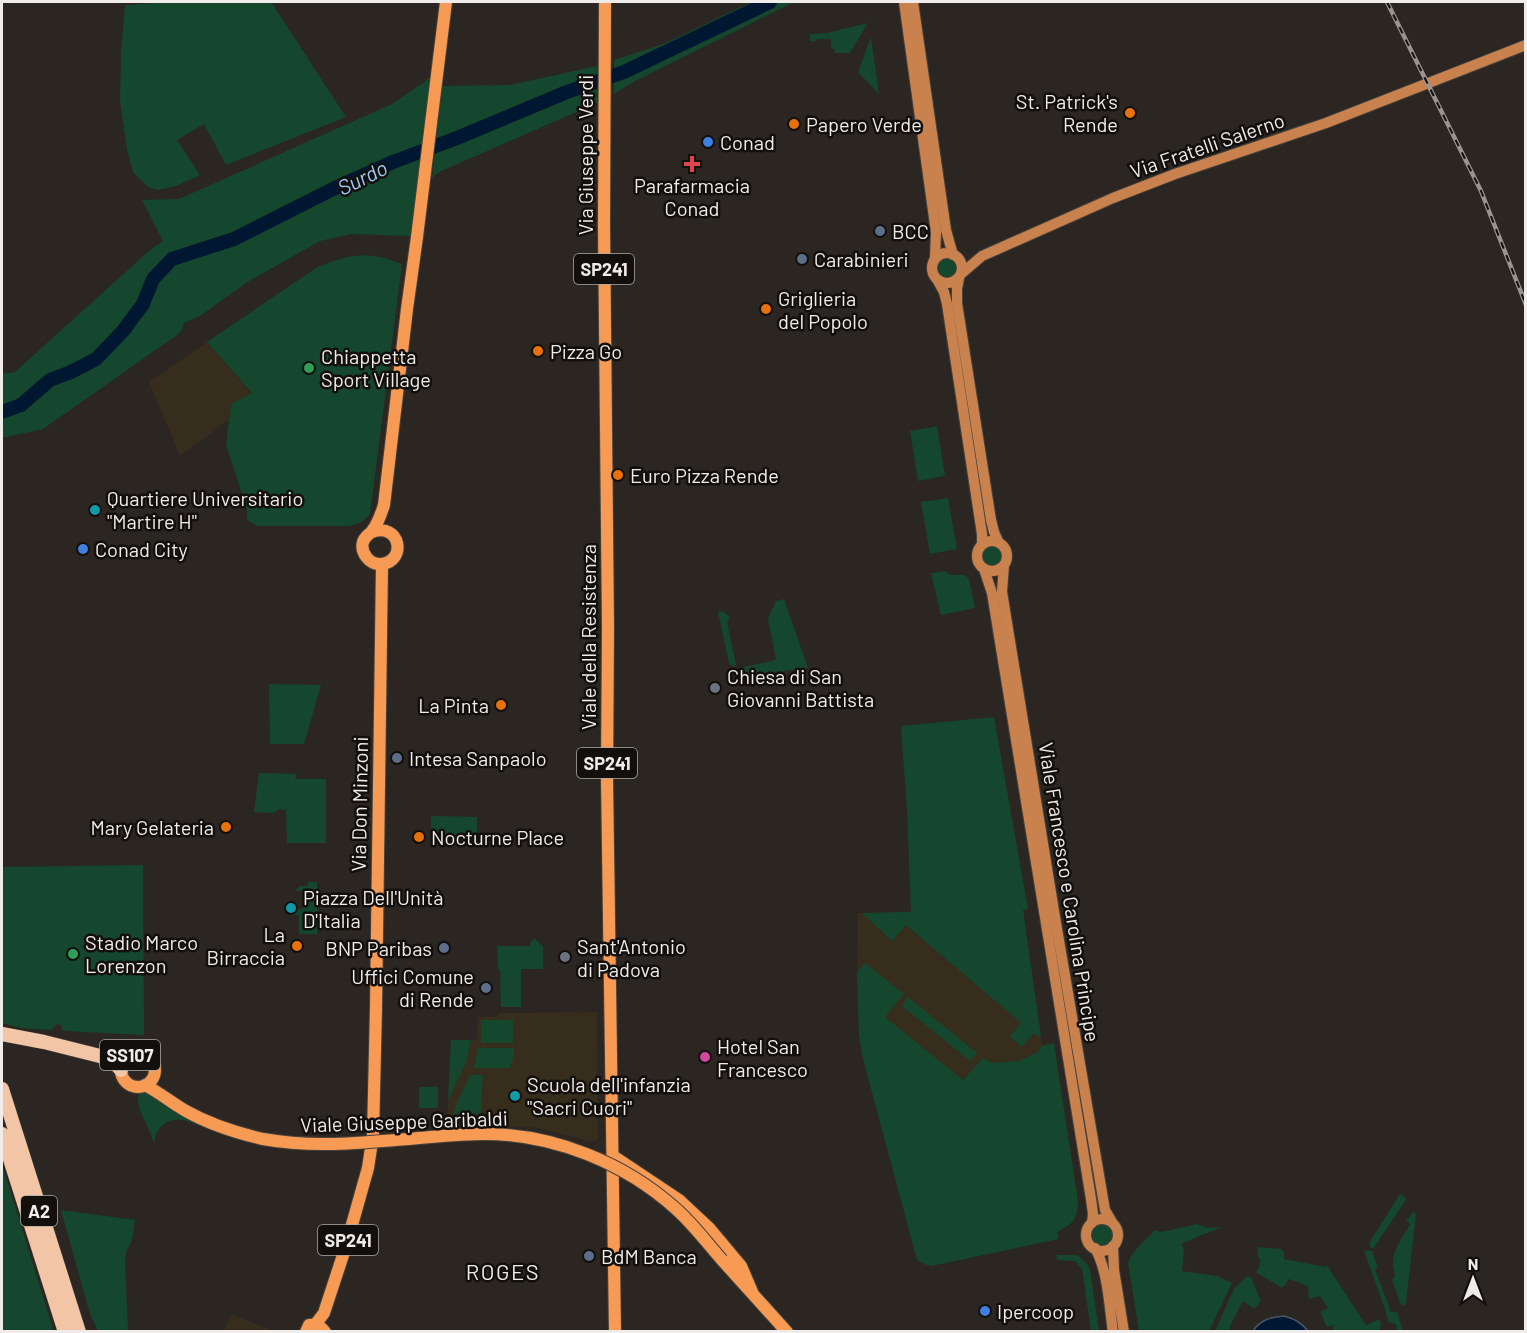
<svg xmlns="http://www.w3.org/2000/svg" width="1527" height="1333" viewBox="0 0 1527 1333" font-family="Barlow,sans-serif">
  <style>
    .education { fill: #362d1d }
    .green { fill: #14472e }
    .water { fill: #001731; stroke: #485768; stroke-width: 1.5 }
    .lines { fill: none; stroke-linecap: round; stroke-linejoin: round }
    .river { stroke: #001731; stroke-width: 14 }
    .secondary-casing { stroke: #47423d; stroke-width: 12 }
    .primary-casing { stroke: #47423d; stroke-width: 14 }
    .highway-casing { stroke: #47423d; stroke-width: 15 }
    .secondary { stroke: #c9824d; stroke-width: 10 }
    .primary { stroke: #f69a54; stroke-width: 12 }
    .highway { stroke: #f2c5a7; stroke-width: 14 }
    .rail-casing { stroke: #999490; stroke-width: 4.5 }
    .rail { stroke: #120f0d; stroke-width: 2; stroke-dasharray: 7; stroke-linecap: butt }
    .primary-bridge-casing { stroke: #47423d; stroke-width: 14; stroke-linecap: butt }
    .primary-bridge { stroke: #f69a54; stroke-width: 12 }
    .food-dot { fill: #e8710a; stroke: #120f0d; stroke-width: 2 }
    .shop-dot { fill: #3f7fe0; stroke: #120f0d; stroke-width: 2 }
    .health-dot { fill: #e0444e; stroke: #120f0d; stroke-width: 2 }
    .service-dot { fill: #5c6f8a; stroke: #120f0d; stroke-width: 2 }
    .leisure-dot { fill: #2e9e5b; stroke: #120f0d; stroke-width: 2 }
    .culture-dot { fill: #0f9aa8; stroke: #120f0d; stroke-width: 2 }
    .worship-dot { fill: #6b7280; stroke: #120f0d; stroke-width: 2 }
    .hotel-dot { fill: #d1479c; stroke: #120f0d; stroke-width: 2 }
    .labels { text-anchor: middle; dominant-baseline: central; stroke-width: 5; stroke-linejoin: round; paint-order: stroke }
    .shield { fill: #120f0d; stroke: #adaaa7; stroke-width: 1.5 }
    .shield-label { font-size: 18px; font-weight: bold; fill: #f0ece9 }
    .poi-label { font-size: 20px; fill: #f0ece9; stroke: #120f0d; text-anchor: start }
    .street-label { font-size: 20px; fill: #f0ece9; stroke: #120f0d }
    .water-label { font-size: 21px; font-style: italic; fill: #9ccbf8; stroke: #120f0d }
    .quarter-label { font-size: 22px; letter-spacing: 1.5px; fill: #f0ece9; stroke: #120f0d }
  </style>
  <rect width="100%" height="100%" fill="#2b2621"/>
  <path class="education" d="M207,342L252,394L231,404L229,420L180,456L149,382Z
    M1023,910L1045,1064L934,1091L857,1005L858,913Z
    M597,1012L598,1134V1139L595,1141H589L535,1127L447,1126L451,1040H477L478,1017H498V1013Z
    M231,1314L273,1331H224Z"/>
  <path class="green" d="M162,2H271L346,117L226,165L204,124L177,140L200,175L176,186L158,190L148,187L133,172L127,150L120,100L121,51L125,5L155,3Z
    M752,2H794L635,81L614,94V60L663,44Z
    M868,23L850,53H835V49H831V39H817V41H810V34L827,33Z
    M871,37L879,94L858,72Z
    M597,66V103L439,172L432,178L442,86L510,85Z
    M434,75L411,236L351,234L320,241L249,281L200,316L184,323L182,330L177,335L43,429L2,438V374L15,372L150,250L163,241L142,200L179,199L392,104Z
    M366,255L385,258L402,264L370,514L362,522L349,526H257L247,520V510L226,444L231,404L252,393L207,342L316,268C334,260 346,256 366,255Z
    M935 267a11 11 0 1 1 22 0a11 11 0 1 1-22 0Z
    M937,426L945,476L918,481L910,431Z
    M948,498L957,549L930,554L921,502Z
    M980 557a11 11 0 1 1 22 0a11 11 0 1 1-22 0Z
    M946,571L949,575H965L969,579L975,608L941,615L931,573Z
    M784,599L808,668L741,676L739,668L776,660L768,618L776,601Z
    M722,611L730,617L727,622L736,665L734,667L729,663L718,612Z
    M269,684L321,685L304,744H270Z
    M994,717L1028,909L1023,910L1041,1037L1033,1034L1022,1047L1010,1037L1021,1023L906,925L892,941L862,913L911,912L907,811L901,726Z
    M259,773L297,774L295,779H326V843H287L286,810L280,809L273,813L254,812Z
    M431,816L477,817V844L431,845Z
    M143,865L144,1035L66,1031L62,1030L61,1025L57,1024L51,1030L21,1028L2,1023V867Z
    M308,882H317V934H299V915H289V910H285V903L287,902H292V909H303V891H295L300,886H308Z
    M534,938L543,946V969H521V1007H501L500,970L498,969L497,946H530V943Z
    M865,963L904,994L885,1017L963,1080L983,1058L992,1063L1019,1061L1038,1052L1042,1046L1054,1043L1078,1201C1078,1219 1073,1224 1057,1232L1059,1239L931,1266L927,1265L917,1260L862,1055L859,1035L857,972Z
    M908,997L977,1053L970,1061L902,1006Z
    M481,1020H513V1043H481Z
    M451,1040H471L466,1062L448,1101Z
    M478,1048H514L513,1060L510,1068H474Z
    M470,1075H483L481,1115L475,1114L473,1113L454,1116L455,1107Z
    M419,1087H438V1108H419Z
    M148,1091L178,1114L197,1123V1125C192,1123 186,1120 181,1120C168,1118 156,1127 155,1140L153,1141C150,1125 134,1110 139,1093Z
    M2,1164L53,1329L44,1331H2Z
    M1400,1194L1406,1198V1200L1373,1249L1370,1247L1369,1243Z
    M61,1210L135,1220L132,1240L127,1250L125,1259L128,1331H98L90,1314Z
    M1414,1211L1416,1214L1406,1303L1403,1306L1400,1303L1392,1280L1395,1275C1388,1255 1401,1240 1410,1224L1406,1221Z
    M1092 1235a11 11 0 1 1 22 0a11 11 0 1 1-22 0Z
    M1197,1224L1207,1228L1221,1227L1181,1244L1184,1249L1182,1271L1217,1276L1232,1283L1209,1331H1139L1128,1263C1134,1248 1144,1242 1155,1230L1162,1232Z
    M1257,1247L1281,1249L1284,1252V1259L1325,1267L1326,1264L1366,1325L1380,1319L1381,1325L1379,1331H1333L1334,1325L1327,1327L1320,1312L1328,1308L1320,1296L1309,1299L1308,1286L1289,1279L1283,1287H1281L1257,1273L1256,1270L1259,1268L1260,1259L1258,1257Z
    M1367,1250L1372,1251L1378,1268L1375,1269L1391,1312H1397L1403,1331H1397L1396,1324L1388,1322L1386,1312L1364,1251Z
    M1056,1255H1078L1087,1264L1090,1270L1099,1331H1091L1082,1269L1075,1261L1057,1260Z
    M1247,1276L1251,1277L1261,1301L1254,1309L1243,1301L1229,1328L1231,1331H1215L1234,1289Z"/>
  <path class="water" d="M1284,1316C1294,1319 1301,1322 1308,1331H1253C1260,1320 1271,1317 1284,1316Z"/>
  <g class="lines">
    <path class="river" d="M2,412L21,405L50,380L71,372L96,359L123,331L143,304L153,279L172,259L234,239L333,189L393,162L457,138L567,92L624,72L770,2"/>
    <defs>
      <path id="secondary" d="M904,2L936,232L935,258
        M913,2L946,230L953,255
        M932 268a15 15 0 1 1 30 0a15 15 0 1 1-30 0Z
        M961,274L982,256L1113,198L1175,174L1326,123L1526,45
        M959,278L957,289V303L991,520L994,532L999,543
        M938,281L944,292L947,304L982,534V545
        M977 556a15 15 0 1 1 30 0a15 15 0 1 1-30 0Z
        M1004,565L1002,592L1055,917L1105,1210L1112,1222
        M984,569L992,593L1091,1199L1093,1214L1092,1223
        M1086 1235a16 16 0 1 1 32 0a16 16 0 1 1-32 0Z
        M1113,1246L1114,1270L1124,1332
        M1095,1248C1108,1271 1109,1305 1113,1332"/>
      <path id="primary" d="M605,2L604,224L608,628L607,778L615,1332
        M372,532C401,522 407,562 381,564C370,565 360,553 363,542C365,536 369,535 372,531C378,524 381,514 384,505L407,309L417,237L446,2
        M121 1070a17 17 0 1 1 34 0a17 17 0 1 1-34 0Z
        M145,1085C160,1093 172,1103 186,1111C209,1124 237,1133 263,1139
        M613,1156L679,1200L710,1229L741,1266L753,1294
        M722,1260L787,1332
        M315,1325L324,1313L346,1246L368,1168L373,1135L376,1008L382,564
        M306,1332L309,1325C316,1324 321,1326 325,1332"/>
      <path id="highway" d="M2,1034L44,1042L100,1056L115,1063L121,1070
        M105,1057L128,1056
        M2,1089L79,1332
        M2,1134L65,1332"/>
    </defs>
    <use href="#secondary" class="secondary-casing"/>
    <use href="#primary" class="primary-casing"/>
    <use href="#highway" class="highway-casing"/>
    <use href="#secondary" class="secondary"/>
    <use href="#primary" class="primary"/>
    <use href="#highway" class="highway"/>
    <defs>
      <path id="rail" d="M1387,2L1481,191L1526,305"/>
    </defs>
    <use href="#rail" class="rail-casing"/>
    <use href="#rail" class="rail"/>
    <defs>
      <path id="primary-bridge" d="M263,1139C313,1148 357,1143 408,1139C434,1137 459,1134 485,1134C554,1134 625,1163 676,1209C693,1224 707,1243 722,1260"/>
    </defs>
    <use href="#primary-bridge" class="primary-bridge-casing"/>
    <use href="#primary-bridge" class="primary-bridge"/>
  </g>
  <g class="food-dot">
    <circle cx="1130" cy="113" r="6"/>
    <circle cx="794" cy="124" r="6"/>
    <circle cx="766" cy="309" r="6"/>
    <circle cx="538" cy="351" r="6"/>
    <circle cx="618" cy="475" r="6"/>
    <circle cx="501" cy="705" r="6"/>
    <circle cx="226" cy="827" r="6"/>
    <circle cx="419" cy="837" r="6"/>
    <circle cx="297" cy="946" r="6"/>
  </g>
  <g class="shop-dot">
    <circle cx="708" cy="142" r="6"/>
    <circle cx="83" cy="549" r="6"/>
    <circle cx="985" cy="1311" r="6"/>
  </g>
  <path class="health-dot" d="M689 155h6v6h6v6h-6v6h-6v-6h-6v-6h6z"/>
  <g class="service-dot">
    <circle cx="880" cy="231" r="6"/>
    <circle cx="802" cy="259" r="6"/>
    <circle cx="397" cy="758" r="6"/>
    <circle cx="444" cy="948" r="6"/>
    <circle cx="486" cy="988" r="6"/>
    <circle cx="589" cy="1256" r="6"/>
  </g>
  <g class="leisure-dot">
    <circle cx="309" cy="368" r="6"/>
    <circle cx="73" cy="954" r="6"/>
  </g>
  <g class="culture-dot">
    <circle cx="95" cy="510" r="6"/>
    <circle cx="291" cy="908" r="6"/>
    <circle cx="515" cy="1096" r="6"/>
  </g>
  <g class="worship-dot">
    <circle cx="715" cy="688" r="6"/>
    <circle cx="565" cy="957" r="6"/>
  </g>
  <circle class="hotel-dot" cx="705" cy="1057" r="6"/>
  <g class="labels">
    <g class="shield">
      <rect x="574" y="254" width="60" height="30" rx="4.5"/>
      <rect x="577" y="748" width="60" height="30" rx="4.5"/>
      <rect x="100" y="1040" width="60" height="30" rx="4.5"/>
      <rect x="21" y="1196" width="36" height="30" rx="4.5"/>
      <rect x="318" y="1225" width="60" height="30" rx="4.5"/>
    </g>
    <g class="shield-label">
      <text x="604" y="269">SP241</text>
      <text x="607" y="763">SP241</text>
      <text x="130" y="1055">SS107</text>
      <text x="39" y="1211">A2</text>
      <text x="348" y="1240">SP241</text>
    </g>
    <g class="poi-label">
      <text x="1118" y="101" text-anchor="end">St. Patrick's<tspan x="1118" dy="23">Rende</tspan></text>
      <text x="806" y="124">Papero Verde</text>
      <text x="720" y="142">Conad</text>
      <text x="692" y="185" text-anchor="middle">Parafarmacia<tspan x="692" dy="23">Conad</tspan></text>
      <text x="892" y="231">BCC</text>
      <text x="814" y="259">Carabinieri</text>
      <text x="778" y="298">Griglieria<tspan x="778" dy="23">del Popolo</tspan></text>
      <text x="550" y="351">Pizza Go</text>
      <text x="321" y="356">Chiappetta<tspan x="321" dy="23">Sport Village</tspan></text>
      <text x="630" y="475">Euro Pizza Rende</text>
      <text x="107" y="498">Quartiere Universitario<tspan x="107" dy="23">"Martire H"</tspan></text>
      <text x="95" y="549">Conad City</text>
      <text x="727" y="676">Chiesa di San<tspan x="727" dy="23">Giovanni Battista</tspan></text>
      <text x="489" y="705" text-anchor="end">La Pinta</text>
      <text x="409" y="758">Intesa Sanpaolo</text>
      <text x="214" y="827" text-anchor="end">Mary Gelateria</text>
      <text x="431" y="837">Nocturne Place</text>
      <text x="303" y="897">Piazza Dell'Unità<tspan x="303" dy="23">D'Italia</tspan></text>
      <text x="285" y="934" text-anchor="end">La<tspan x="285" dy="23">Birraccia</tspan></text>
      <text x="85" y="942">Stadio Marco<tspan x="85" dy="23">Lorenzon</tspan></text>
      <text x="577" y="946">Sant'Antonio<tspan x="577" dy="23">di Padova</tspan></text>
      <text x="432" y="948" text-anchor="end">BNP Paribas</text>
      <text x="474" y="976" text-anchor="end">Uffici Comune<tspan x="474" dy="23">di Rende</tspan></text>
      <text x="717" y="1046">Hotel San<tspan x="717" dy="23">Francesco</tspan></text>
      <text x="527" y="1084">Scuola dell'infanzia<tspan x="527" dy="23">"Sacri Cuori"</tspan></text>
      <text x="601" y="1256">BdM Banca</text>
      <text x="997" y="1311">Ipercoop</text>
    </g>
    <g class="street-label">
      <text transform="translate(1207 145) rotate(-19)">Via Fratelli Salerno</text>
      <text transform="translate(585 155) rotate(-90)">Via Giuseppe Verdi</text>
      <text transform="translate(588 637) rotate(-90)">Viale della Resistenza</text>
      <text transform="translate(359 804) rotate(-89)">Via Don Minzoni</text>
      <text transform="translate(1070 892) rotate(81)">Viale Francesco e Carolina Principe</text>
      <text transform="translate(404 1121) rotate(-2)">Viale Giuseppe Garibaldi</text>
    </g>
    <g class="water-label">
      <text transform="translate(362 177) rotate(-26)">Surdo</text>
    </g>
    <g class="quarter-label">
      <text x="503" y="1271">ROGES</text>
    </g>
  </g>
  <rect width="1527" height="1333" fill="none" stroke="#f0ece9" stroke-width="6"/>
  <g transform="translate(1473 1279)" stroke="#120f0d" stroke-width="4.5" paint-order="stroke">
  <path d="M0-4.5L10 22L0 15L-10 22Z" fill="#f0ece9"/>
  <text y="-9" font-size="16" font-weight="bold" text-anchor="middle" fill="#f0ece9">N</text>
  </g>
</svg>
